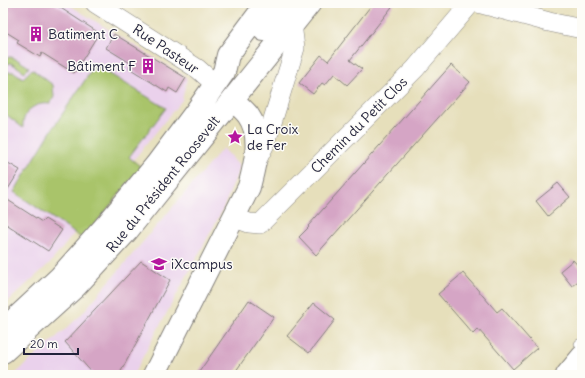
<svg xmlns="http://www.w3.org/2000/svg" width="585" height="378" viewBox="0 0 585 378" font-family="Delius,sans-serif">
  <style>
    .built { fill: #ead1ec }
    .green { fill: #a9c46b; stroke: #667353 }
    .building { fill: #d5a5c5 }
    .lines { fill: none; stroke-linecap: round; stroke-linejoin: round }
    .service-casing { stroke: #84807b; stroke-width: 10 }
    .minor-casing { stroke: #84807b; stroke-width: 20 }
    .tertiary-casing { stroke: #84807b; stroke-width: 24 }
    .primary-casing { stroke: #84807b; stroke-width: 24 }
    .service { stroke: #fff; stroke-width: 9 }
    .minor { stroke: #fff; stroke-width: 19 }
    .tertiary { stroke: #fff; stroke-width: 22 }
    .primary { stroke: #fff; stroke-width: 22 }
    .labels { text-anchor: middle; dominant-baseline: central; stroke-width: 3; stroke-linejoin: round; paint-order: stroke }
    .poi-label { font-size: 14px; fill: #22223b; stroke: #fdfcf7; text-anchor: start }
    .street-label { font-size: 14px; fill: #22223b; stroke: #fdfcf7 }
  </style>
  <rect width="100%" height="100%" fill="#fdfcf7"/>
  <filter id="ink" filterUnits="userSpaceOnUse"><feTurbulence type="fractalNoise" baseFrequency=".025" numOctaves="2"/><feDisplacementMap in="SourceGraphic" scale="8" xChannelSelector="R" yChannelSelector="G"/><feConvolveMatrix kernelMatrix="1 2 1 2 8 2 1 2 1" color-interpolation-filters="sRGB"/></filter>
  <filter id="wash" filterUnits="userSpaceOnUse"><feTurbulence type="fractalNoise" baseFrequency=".012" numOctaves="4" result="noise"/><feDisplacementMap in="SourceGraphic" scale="16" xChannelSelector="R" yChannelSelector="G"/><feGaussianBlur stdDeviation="0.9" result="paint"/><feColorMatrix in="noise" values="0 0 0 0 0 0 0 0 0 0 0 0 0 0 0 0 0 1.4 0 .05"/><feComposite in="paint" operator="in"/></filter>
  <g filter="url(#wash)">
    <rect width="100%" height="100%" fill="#e6dfbb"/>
    <path class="built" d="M3,3H66L187,78L182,100L51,262L3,306Z
      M223,148L240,167L222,211L133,375H14L79,317Z"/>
    <path class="green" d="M11,57L18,60L29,67L25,72L11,63L3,65V58Z
      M95,65L166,108L129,157L141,167L83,239L14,192L53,128Z
      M32,69L53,85L54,97L50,104C34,102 22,112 23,128L3,112V72H14L23,78Z"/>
    <g id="blocks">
      <path class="building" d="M3,3H53L99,33L74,73L42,53L40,57L17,43L19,40L3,30Z
        M373,3H395L350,60L362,69L347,85L334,74L325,85L322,83L313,94L299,83L321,55L328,61Z
        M114,34L186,78L177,93L169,88L167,92L129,68L132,64L106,48Z
        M451,65L470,82L316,255L299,237L309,227L308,226Z
        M3,160L20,170L3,197Z
        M558,183L570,197L548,216L536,201Z
        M3,197L42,222L45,219L62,230L48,251L3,222Z
        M573,260L582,270V278L572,286L560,271Z
        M141,261L170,280L119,375H94L65,342Z
        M463,273L497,312L502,308L537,348L513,369L478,329L473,334L438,294Z
        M249,300L274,317L233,375H197Z
        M314,303L335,320L309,353L287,336Z"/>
    </g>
  </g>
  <g filter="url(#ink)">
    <use href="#blocks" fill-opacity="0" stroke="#84807b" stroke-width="1"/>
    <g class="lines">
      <defs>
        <path id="service" d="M579,344L582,348"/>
        <path id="minor" d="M95,3L198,69L215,84
          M478,3L549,22L582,29
          M256,162L266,142L295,48L292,24
          M235,218L249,223L260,224L415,69L471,3"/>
        <path id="tertiary" d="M154,375L249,187C255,164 263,136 248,115C243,109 237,104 232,100
          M567,375L582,357"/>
        <path id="primary" d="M264,30L284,3
          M3,330L60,277L108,223L156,165L195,113L224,72L228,55L267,3
          M3,352L76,286L127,231L310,3"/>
      </defs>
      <use href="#service" class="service-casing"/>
      <use href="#minor" class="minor-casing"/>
      <use href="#tertiary" class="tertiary-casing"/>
      <use href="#primary" class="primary-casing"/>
      <use href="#service" class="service"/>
      <use href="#minor" class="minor"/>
      <use href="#tertiary" class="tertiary"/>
      <use href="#primary" class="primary"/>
    </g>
  </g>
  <defs>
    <symbol id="building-bare" viewBox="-9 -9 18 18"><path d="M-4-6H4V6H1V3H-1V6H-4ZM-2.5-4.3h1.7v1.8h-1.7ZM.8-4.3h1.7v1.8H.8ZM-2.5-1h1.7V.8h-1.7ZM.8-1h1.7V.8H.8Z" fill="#b5179e" stroke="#fdfcf7" stroke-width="2.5" paint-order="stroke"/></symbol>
    <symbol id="sight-bare" viewBox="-9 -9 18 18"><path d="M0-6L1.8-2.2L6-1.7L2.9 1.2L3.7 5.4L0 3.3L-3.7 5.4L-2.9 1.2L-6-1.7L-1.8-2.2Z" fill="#b5179e" stroke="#fdfcf7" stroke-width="2.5" paint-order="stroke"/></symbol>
    <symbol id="university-bare" viewBox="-9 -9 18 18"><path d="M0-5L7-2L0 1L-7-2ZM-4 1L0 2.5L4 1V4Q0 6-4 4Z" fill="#b5179e" stroke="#fdfcf7" stroke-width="2.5" paint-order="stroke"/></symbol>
  </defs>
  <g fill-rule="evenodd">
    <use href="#building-bare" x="25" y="23" width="22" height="22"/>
    <use href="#building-bare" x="137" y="55" width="22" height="22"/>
    <use href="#sight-bare" x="224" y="126" width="22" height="22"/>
    <use href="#university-bare" x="148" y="253" width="22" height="22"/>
  </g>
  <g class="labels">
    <g class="poi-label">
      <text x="48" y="34">Batiment C</text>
      <text x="136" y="66" text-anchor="end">Bâtiment F</text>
      <text x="247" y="129">La Croix<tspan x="247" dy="16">de Fer</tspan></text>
      <text x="171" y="264">iXcampus</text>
    </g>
    <g class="street-label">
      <text transform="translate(166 49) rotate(34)">Rue Pasteur</text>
      <text transform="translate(359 125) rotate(-45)">Chemin du Petit Clos</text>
      <text transform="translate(163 184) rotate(-51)">Rue du Président Roosevelt</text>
    </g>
  </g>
  <rect width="585" height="378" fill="none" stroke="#fdfcf7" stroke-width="16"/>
  <path d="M24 348v6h54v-6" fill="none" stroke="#22223b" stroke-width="2"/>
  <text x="30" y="348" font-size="12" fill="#22223b" stroke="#fdfcf7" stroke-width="3" paint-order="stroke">20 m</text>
</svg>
